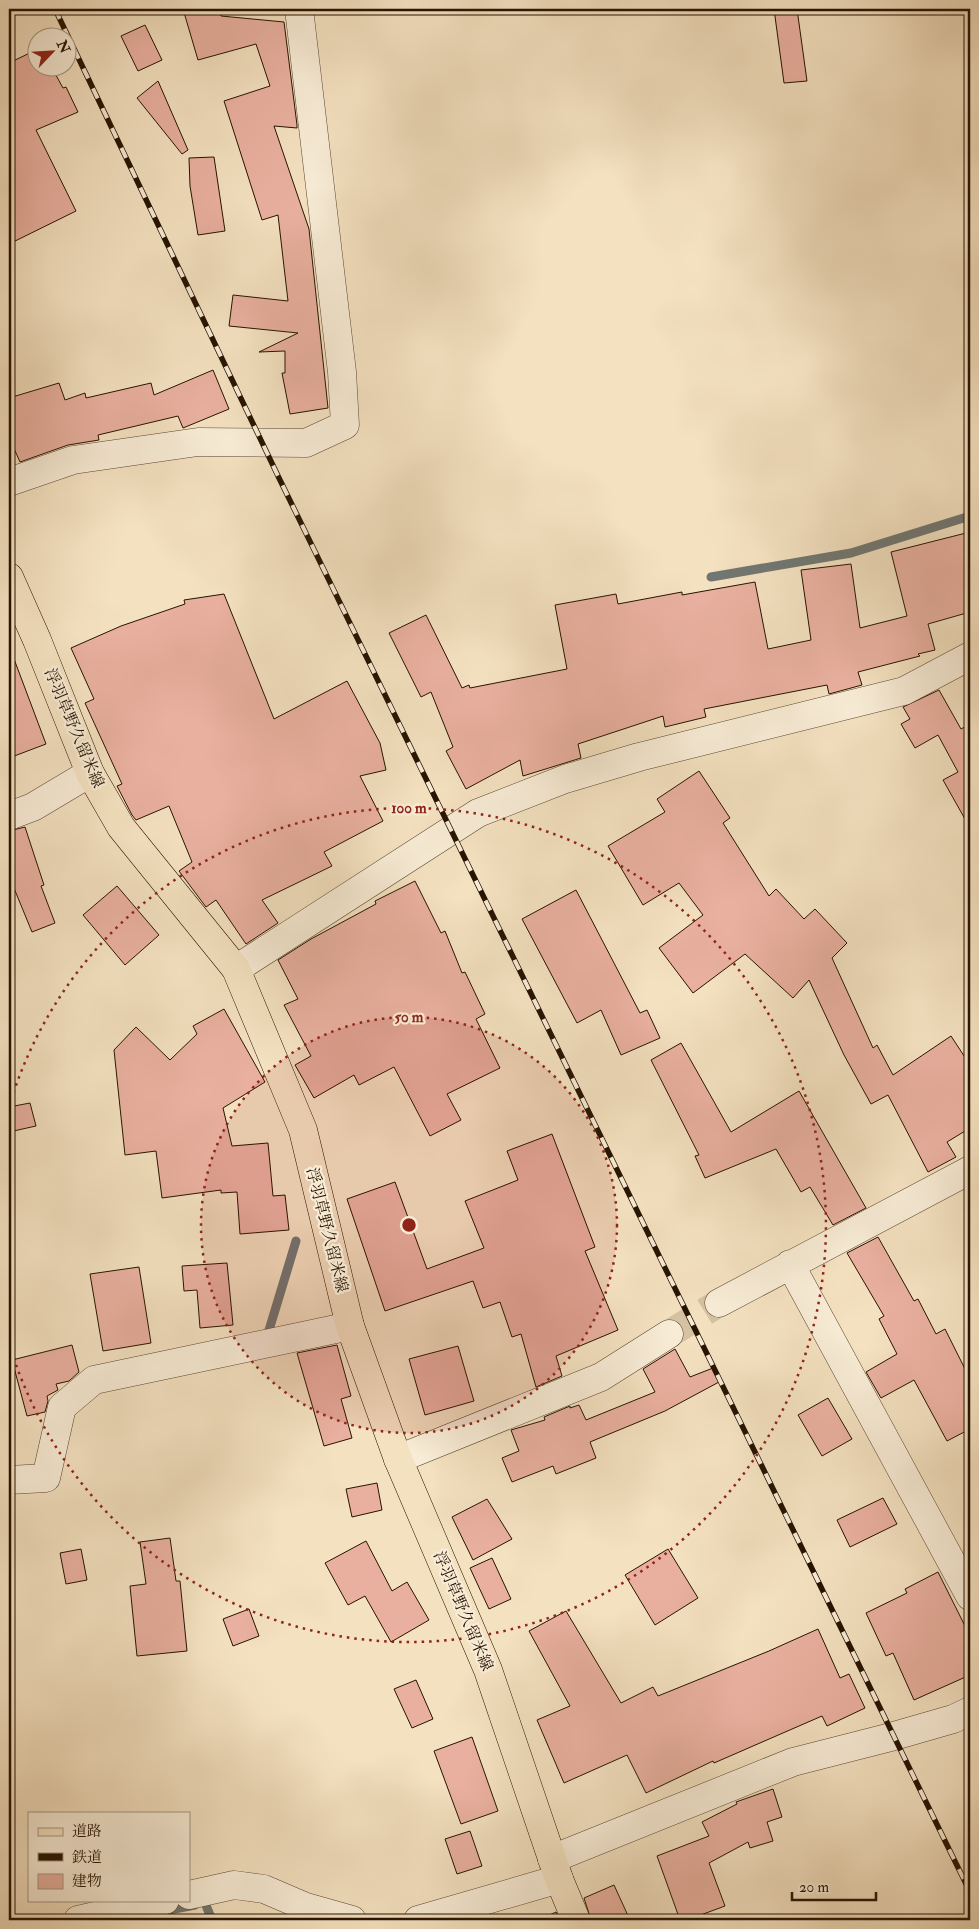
<svg xmlns="http://www.w3.org/2000/svg" width="979" height="1929" viewBox="0 0 979 1929" font-family="'IM FELL Double Pica','Noto Serif JP',serif">
  <style>
    .lines { fill: none; stroke-linecap: round; stroke-linejoin: round }
    .stream { stroke: #707772; stroke-width: 9 }
    .building { fill: #e9b09f; stroke: #261300 }
    .street-tunnel { stroke: #d5c2a3; stroke-width: 28; stroke-dasharray: 28 14; stroke-linecap: butt }
    .street-casing { stroke: #5a4630; stroke-width: 29 }
    .primary-casing { stroke: #261300; stroke-width: 29 }
    .street { stroke: #f8ecd6; stroke-width: 28 }
    .primary { stroke: #f4e1c0; stroke-width: 28 }
    .rail-casing { stroke: #261300; stroke-width: 5.5 }
    .rail { stroke: #f8ecd6; stroke-width: 4; stroke-dasharray: 11; stroke-linecap: butt }
    .ring { fill: none; stroke: #8f2418; stroke-width: 2.5; stroke-dasharray: 2.5 5 }
    .labels { text-anchor: middle; dominant-baseline: central; stroke-width: 4.5; stroke-linejoin: round; paint-order: stroke }
    .street-label { font-size: 16px; fill: #261300; stroke: #f8ecd6 }
    .centre { fill: #8f2418; stroke: #f8ecd6; stroke-width: 2.5 }
    .ring-label { font-size: 15px; text-anchor: middle; font-weight: bold; fill: #8f2418; stroke: #f8ecd6; stroke-width: 4.5; stroke-linejoin: round; paint-order: stroke }
  </style>
  <rect width="100%" height="100%" fill="#f4e1c0"/>
  <filter id="stains"><feTurbulence type="fractalNoise" baseFrequency=".004" numOctaves="4"/><feColorMatrix values="0 0 0 0 .2 0 0 0 0 .09 0 0 0 0 .02 0 0 0 .5 -.17"/></filter>
  <radialGradient id="worn" r=".72"><stop offset=".6" stop-color="#630" stop-opacity="0"/><stop offset="1" stop-color="#630" stop-opacity=".3"/></radialGradient>
  <g class="lines">
    <path class="stream" d="M711,577L851,553L970,516
      M266,1340L296,1241
      M205,1903L212,1920
      M164,1911L195,1905"/>
  </g>
  <path class="building" d="M183,9H219L221,16L284,22L297,125V128L274,126L309,229L328,408L290,414L282,373H285V351L259,352L298,333L229,326L233,295L288,301L278,215L262,220L224,101L270,86L256,44L198,60Z
    M774,9H797L807,81L784,83Z
    M145,25L162,60L138,71L121,36Z
    M38,49V68H52L63,88L66,87L78,112L36,130L76,211L9,244V63Z
    M158,81L188,150L182,154L137,98Z
    M214,157L225,231L198,235L190,186L189,158Z
    M213,370L229,409L183,428L178,416L98,435L99,440L68,445L20,462L12,444H9V398L59,383L65,400L85,393L86,398L151,383L154,395Z
    M970,532V612L928,624L935,650L918,654L920,656L858,672L862,685L829,694L827,685L704,709L706,717L665,727L663,716L578,744L581,758L523,776L520,760L466,789L446,751L453,747L431,692L421,697L389,633L426,615L462,688L469,685L470,688L567,669L555,605L616,594L618,604L682,592V595L755,582L768,649L811,640L801,570L851,564L860,628L907,616L891,552Z
    M224,594L274,719L347,681L380,743L386,770L360,776L383,821L324,852L332,866L262,900L278,923L246,944L216,900L206,907L179,871L192,862L169,806L136,820L132,815L117,786L122,784L85,703L94,699L71,648L121,626L185,604L184,600Z
    M11,651L46,744L9,758V652Z
    M939,690L961,729L970,724V828L943,780L958,772L938,735L915,748L901,724L910,719L903,707Z
    M699,771L730,818L723,823L769,896L776,889L804,919L815,909L847,943L832,958L873,1048L877,1045L893,1075L951,1036L970,1065V1128L947,1142L956,1157L928,1172L888,1095L871,1104L844,1055L809,980L793,998L745,954L693,993L659,948L703,915L679,883L643,905L608,846L665,812L657,799Z
    M25,827L44,885L41,886L55,923L32,932L9,876V831Z
    M415,881L441,933L445,931L462,973L465,972L485,1014L476,1019L500,1068L447,1094L461,1120L430,1136L394,1067L359,1085L354,1075L314,1098L295,1065L311,1056L284,1005L298,999L278,960L311,939L376,904L375,901Z
    M117,886L159,935L125,965L83,915Z
    M576,890L640,1013L647,1010L660,1038L621,1055L601,1010L577,1023L522,919Z
    M224,1009L265,1082L223,1108L232,1146L268,1143L273,1196L285,1195L289,1230L240,1234L237,1192L221,1193V1190L162,1198L156,1151L125,1155L114,1050L136,1027L170,1060L197,1034L193,1026Z
    M681,1043L731,1132L799,1091L866,1208L833,1225L810,1187L801,1192L776,1149L705,1178L695,1156L699,1155L651,1060Z
    M30,1103L36,1126L9,1132V1107Z
    M552,1134L595,1247L585,1251L618,1330L556,1356L562,1376L536,1387L521,1334L512,1337L500,1302L483,1308L473,1281L385,1311L347,1199L395,1182L427,1269L484,1248L465,1201L518,1180L507,1151Z
    M878,1237L914,1301L918,1299L936,1334L945,1329L970,1379V1429L947,1441L914,1380L881,1398L866,1372L897,1354L879,1319L884,1316L847,1253Z
    M227,1263L233,1325L200,1328L197,1290L184,1291L182,1266Z
    M139,1267L151,1343L103,1351L90,1274Z
    M72,1345L79,1372L69,1381L56,1384L58,1390L47,1396L48,1401L45,1412L27,1416L12,1360Z
    M337,1345L351,1396L341,1399L352,1438L324,1446L297,1353Z
    M458,1346L474,1401L425,1415L409,1359Z
    M675,1349L690,1377L713,1368L719,1382L665,1411L590,1442L596,1458L556,1474L553,1466L512,1482L502,1458L519,1451L511,1430L545,1420L544,1417L570,1406V1408L579,1405L586,1420L655,1392L643,1369Z
    M828,1398L852,1439L822,1456L798,1415Z
    M377,1483L382,1510L352,1517L346,1489Z
    M883,1498L897,1524L850,1547L837,1520Z
    M487,1499L512,1539L473,1560L452,1517Z
    M170,1538L176,1581H180L187,1651L137,1656L130,1586L146,1584L140,1542Z
    M366,1541L392,1591L407,1582L429,1620L391,1642L365,1596L348,1605L325,1563Z
    M81,1549L87,1580L66,1584L60,1553Z
    M668,1549L698,1598L655,1625L625,1575Z
    M492,1558L511,1599L489,1609L470,1568Z
    M938,1572L970,1636V1675L914,1700L893,1653L886,1656L866,1613L907,1593L905,1589Z
    M249,1609L259,1636L233,1646L223,1619Z
    M566,1611L621,1703L653,1687L658,1696L769,1651L818,1629L840,1678L849,1674L865,1708L827,1726L822,1716L714,1763L713,1761L646,1793L627,1755L564,1783L537,1720L570,1706L529,1631Z
    M416,1680L433,1719L412,1728L394,1689Z
    M472,1737L498,1811L461,1824L434,1751Z
    M773,1789L782,1817L767,1822L773,1841L750,1848L748,1842L709,1863L725,1906L687,1920H680L657,1856L709,1836L702,1822L737,1804L736,1802Z
    M470,1831L482,1866L457,1874L445,1839Z
    M614,1885L630,1920H591L584,1898Z
    M556,1912L559,1920H539Z"/>
  <g class="lines">
    <path class="street-tunnel" d="M669,1334L719,1303"/>
    <defs>
      <path id="street" d="M9,482L73,460L198,442L306,443L345,425L342,372L299,9
        M9,816L33,807L90,773
        M236,969L478,813L565,779L639,757L904,691L970,656
        M790,1264L970,1596
        M719,1303L970,1170
        M398,1459L601,1377L669,1334
        M9,1480L46,1478L62,1407L94,1380L350,1326
        M552,1859L793,1762L887,1738L953,1719L970,1711
        M189,1895L234,1885L264,1889L306,1907L352,1920
        M78,1920L165,1900
        M418,1920L559,1879"/>
      <path id="primary" d="M9,577L37,640L90,773L121,827L236,969L303,1130L350,1326L398,1459L488,1670L559,1879L576,1920"/>
    </defs>
    <use href="#street" class="street-casing"/>
    <use href="#primary" class="primary-casing"/>
    <use href="#street" class="street"/>
    <use href="#primary" class="primary"/>
    <defs>
      <path id="rail" d="M55,9L279,478L970,1892"/>
    </defs>
    <use href="#rail" class="rail-casing"/>
    <use href="#rail" class="rail"/>
  </g>
  <circle cx="409" cy="1225" r="208" fill="#8f2418" fill-opacity=".12"/>
  <g class="ring">
    <circle cx="409" cy="1225" r="208"/>
    <path d="M9 1107A417 417 0 1 1 9 1343"/>
  </g>
  <g class="labels">
    <g class="street-label">
      <text transform="translate(74 728) rotate(67)">浮羽草野久留米線</text>
      <text transform="translate(327 1230) rotate(76)">浮羽草野久留米線</text>
      <text transform="translate(463 1611) rotate(67)">浮羽草野久留米線</text>
    </g>
  </g>
  <circle cx="409" cy="1225" r="8" class="centre"/>
  <g class="ring-label">
    <text x="409" y="813">100 m</text>
    <text x="409" y="1022">50 m</text>
  </g>
  <rect width="979" height="1929" fill="none" stroke="#f4e1c0" stroke-width="30"/>
  <rect x="10" y="10" width="959" height="1909" fill="none" stroke="#261300" stroke-width="2.5"/>
  <rect x="15" y="15" width="949" height="1899" fill="none" stroke="#261300"/>
  <rect x="28" y="1812" width="162" height="90" fill="#f8ecd6" stroke="#a49580"/>
  <rect x="38" y="1828" width="25" height="8" fill="#f4e1c0" stroke="#a49580"/>
  <text x="72" y="1836" font-size="15" fill="#261300">道路</text>
  <rect x="38" y="1853" width="25" height="8" fill="#261300" stroke="#a49580"/>
  <text x="72" y="1862" font-size="15" fill="#261300">鉄道</text>
  <rect x="38" y="1874" width="25" height="15" fill="#e9b09f" stroke="#a49580"/>
  <text x="72" y="1886" font-size="15" fill="#261300">建物</text>
  <g transform="translate(52 52) rotate(65)"><circle r="24" fill="#f8ecd6" stroke="#a49580"/>
  <path d="M0-4L9 19L0 12L-9 19Z" fill="#8f2418"/>
  <text y="-8" font-size="14" font-weight="bold" text-anchor="middle" fill="#261300">N</text>
  </g>
  <path d="M792 1892v8h84v-8" fill="none" stroke="#261300" stroke-width="2.5"/>
  <text x="799" y="1892" font-size="15" fill="#261300" stroke="#f8ecd6" stroke-width="4" paint-order="stroke">20 m</text>
  <rect width="100%" height="100%" filter="url(#stains)"/>
  <rect width="100%" height="100%" fill="url(#worn)"/>
</svg>
